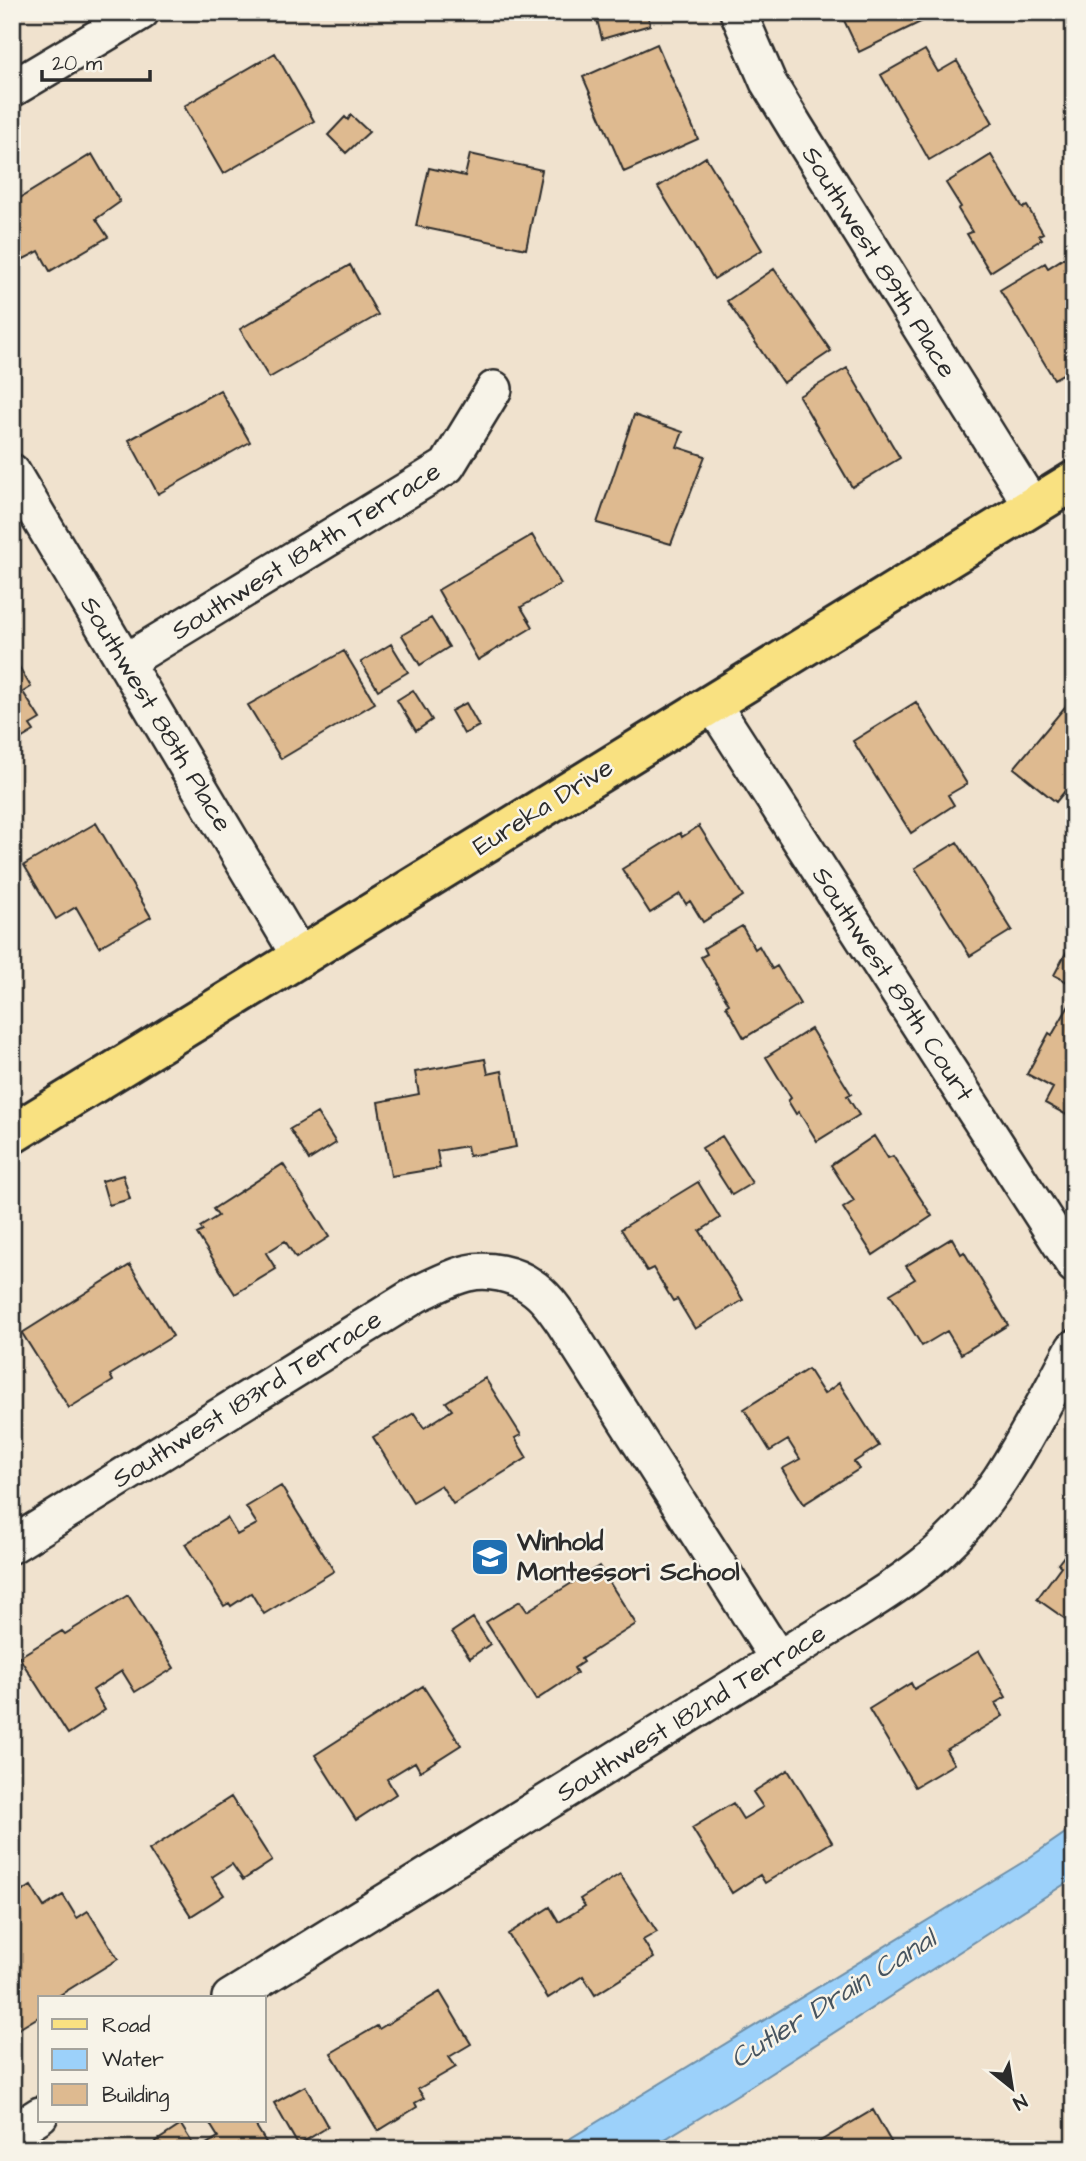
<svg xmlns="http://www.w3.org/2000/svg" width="1086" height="2161" viewBox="0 0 1086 2161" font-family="'Architects Daughter',sans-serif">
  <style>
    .water { fill: #9cd1fa; stroke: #6f8fa7; stroke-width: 2 }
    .building { fill: #deba90; stroke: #2b2b2b; stroke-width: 2 }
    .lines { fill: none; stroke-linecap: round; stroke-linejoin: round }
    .minor-casing { stroke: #2b2b2b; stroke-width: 40 }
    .major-casing { stroke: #2b2b2b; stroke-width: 44 }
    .minor { stroke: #f7f3e8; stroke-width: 35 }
    .major { stroke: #f9e181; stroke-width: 38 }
    .labels { text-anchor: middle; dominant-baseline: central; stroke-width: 5; stroke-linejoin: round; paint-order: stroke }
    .street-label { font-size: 26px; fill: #2b2b2b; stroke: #f7f3e8 }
    .poi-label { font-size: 26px; font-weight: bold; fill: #2b2b2b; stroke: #f7f3e8; text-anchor: start }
    .water-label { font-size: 28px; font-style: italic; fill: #47545f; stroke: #f7f3e8 }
  </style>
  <rect width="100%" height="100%" fill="#f0e2ce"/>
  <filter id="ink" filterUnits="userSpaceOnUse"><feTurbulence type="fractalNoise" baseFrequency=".0143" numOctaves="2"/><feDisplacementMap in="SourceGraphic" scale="14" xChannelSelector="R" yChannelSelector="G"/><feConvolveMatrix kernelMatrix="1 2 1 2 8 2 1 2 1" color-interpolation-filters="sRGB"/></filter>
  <g filter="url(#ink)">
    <path class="water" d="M1074,1827V1878L748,2088L649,2149H553L1023,1862Z"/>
    <path class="building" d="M595,12H647L650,25L602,39Z
      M840,12H931L933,16L859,52Z
      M657,44L698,139L624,172L583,77Z
      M925,50L938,72L957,61L993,123L929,160L881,75Z
      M275,53L314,121L223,174L184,106Z
      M351,115L369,132L346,153L328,135L345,117L348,120Z
      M92,154L120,202L96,219L108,237L50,271L39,251L12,265V203Z
      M470,154L542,170L526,249L416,226L429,168L465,176Z
      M991,155L1023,208L1027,206L1043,233L1039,235L1042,239L990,272L967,234L972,232L958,209L961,207L946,183Z
      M706,157L762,250L714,279L658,187Z
      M1067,256L1074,267V368L1054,379L1000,290L1045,263L1048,268Z
      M350,265L378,315L269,378L240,329Z
      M774,269L831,351L783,383L727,301Z
      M847,368L900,458L852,487L799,396Z
      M220,390L250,442L158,494L129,440Z
      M634,415L683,432L677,447L705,456L671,544L597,523Z
      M532,535L561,584L521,607L533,627L478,660L438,590Z
      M431,618L449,647L420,665L402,635Z
      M391,644L408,672L378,690L361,662Z
      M344,651L375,703L281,759L248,705Z
      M12,655L31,687L23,692L40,719L30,725L34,731L12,744Z
      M413,690L432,720L416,731L397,700Z
      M1074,696V780L1056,802L1014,768Z
      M916,702L967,784L948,795L954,805L911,833L853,741Z
      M466,703L479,726L464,734L451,711Z
      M96,823L151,917L99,947L76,907L56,919L24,865Z
      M699,826L743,896L703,922L690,901L686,904L680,894L650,913L622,869L680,833L682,837Z
      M957,842L1012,930L970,956L915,868Z
      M742,926L755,949L759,946L772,969L777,966L800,1004L744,1038L726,1006L729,1004L701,957L707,954L704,948Z
      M1067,951L1074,955L1073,985L1054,975Z
      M1074,997V1119L1045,1103L1053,1088L1027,1074L1049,1033L1052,1035Z
      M811,1029L851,1094L847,1096L859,1115L817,1141L799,1112L796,1114L788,1101L791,1098L766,1057Z
      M485,1059L488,1074L502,1071L516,1147L469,1156L467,1146L437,1151L440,1168L391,1176L378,1102L419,1094L415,1072Z
      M317,1113L336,1143L309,1160L290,1129Z
      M722,1136L752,1183L732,1195L702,1148Z
      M874,1136L888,1158L893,1156L932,1216L873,1255L843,1208L854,1201L831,1165Z
      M283,1164L329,1237L296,1258L285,1241L266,1253L276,1269L235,1294L197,1234L203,1231L200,1227L218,1216L213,1209Z
      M123,1175L130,1199L109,1205L102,1181Z
      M698,1182L720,1218L700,1231L743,1300L695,1329L677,1299L673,1301L653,1268L647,1271L621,1229Z
      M952,1238L961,1254L964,1252L1008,1325L961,1354L947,1331L922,1346L890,1294L915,1279L906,1266Z
      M130,1265L173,1336L110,1375L113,1381L69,1408L22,1333Z
      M808,1369L824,1394L839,1383L879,1446L854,1462L859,1469L804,1504L782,1469L800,1459L788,1440L770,1451L744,1409Z
      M485,1378L521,1435L515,1438L527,1458L453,1504L441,1485L413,1502L373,1437L414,1413L424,1428L452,1410L446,1402Z
      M281,1486L334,1571L264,1614L251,1593L231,1606L229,1603L224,1606L185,1544L227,1518L237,1535L257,1524L246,1507Z
      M1074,1543V1625L1037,1599L1061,1566L1058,1564Z
      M599,1566L636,1624L581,1659L583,1662L574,1668L577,1673L536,1700L486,1622L520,1601L527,1611Z
      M128,1595L174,1668L135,1692L122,1671L93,1690L105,1710L68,1734L19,1657L62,1631L65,1634Z
      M473,1618L490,1644L470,1658L452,1632Z
      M979,1651L1006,1697L995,1703L1003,1716L946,1750L954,1764L915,1787L869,1709L911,1683L914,1689Z
      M423,1686L461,1745L420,1771L415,1762L387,1779L396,1794L356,1820L315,1755Z
      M788,1770L832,1842L765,1883L760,1875L732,1893L692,1828L733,1803L743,1819L763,1807L753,1792Z
      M231,1797L272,1861L243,1880L232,1864L212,1877L224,1895L191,1916L149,1850Z
      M620,1874L657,1932L643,1940L654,1958L595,1995L583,1976L548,1998L508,1934L550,1907L559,1922L585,1906L580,1899Z
      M31,1886L44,1907L63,1895L77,1918L88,1911L118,1959L55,1998H40V2016L17,2030L12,2022V1927L19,1923L12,1913V1898Z
      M440,1992L471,2044L449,2057L456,2067L418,2089L424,2098L415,2103L417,2107L378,2131L331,2053L377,2026L379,2029Z
      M305,2086L328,2127L298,2145L274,2103Z
      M873,2110L895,2149H807Z
      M208,2121H253L270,2149H198L218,2137Z
      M181,2125L196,2149H159L155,2142Z"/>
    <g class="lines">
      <defs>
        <path id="minor" d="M738,12L768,82L796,128L1032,506
          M12,89L141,12
          M12,472L300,957
          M125,662L447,466L494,389
          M712,703L1074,1265
          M12,1545L417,1294C433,1287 450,1277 468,1273C488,1268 514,1274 531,1286C545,1295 555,1310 564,1323L778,1659
          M230,1998L856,1611C880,1596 904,1581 926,1563C996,1506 1032,1425 1074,1348
          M12,2133L40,2115"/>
        <path id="major" d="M12,1134L1074,481"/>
      </defs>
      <use href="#minor" class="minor-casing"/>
      <use href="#major" class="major-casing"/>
      <use href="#minor" class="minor"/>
      <use href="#major" class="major"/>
    </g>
  </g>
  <defs>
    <symbol id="school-square" viewBox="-11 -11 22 22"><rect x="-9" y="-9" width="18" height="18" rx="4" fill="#1f6fb2" stroke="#f7f3e8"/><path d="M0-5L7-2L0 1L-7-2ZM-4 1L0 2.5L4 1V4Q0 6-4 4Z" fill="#fff"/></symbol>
  </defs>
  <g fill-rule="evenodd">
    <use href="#school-square" x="468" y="1535" width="44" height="44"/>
  </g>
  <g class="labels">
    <g class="street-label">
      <text transform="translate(879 262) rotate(58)">Southwest 89th Place</text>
      <text transform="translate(306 551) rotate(-32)">Southwest 184th Terrace</text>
      <text transform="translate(156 714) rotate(59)">Southwest 88th Place</text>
      <text transform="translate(543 807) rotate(-32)">Eureka Drive</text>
      <text transform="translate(893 984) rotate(57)">Southwest 89th Court</text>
      <text transform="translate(247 1399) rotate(-32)">Southwest 183rd Terrace</text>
      <text transform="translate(691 1713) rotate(-32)">Southwest 182nd Terrace</text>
    </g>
    <g class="poi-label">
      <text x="517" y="1542">Winhold<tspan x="517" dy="30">Montessori School</tspan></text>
    </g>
    <g class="water-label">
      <text transform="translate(833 1999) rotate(-32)">Cutler Drain Canal</text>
    </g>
  </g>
  <rect width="1086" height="2161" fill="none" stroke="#f7f3e8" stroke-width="42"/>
  <rect x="21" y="21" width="1044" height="2119" fill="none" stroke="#2b2b2b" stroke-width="2.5" filter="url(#ink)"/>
  <rect x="38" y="1996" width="228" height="126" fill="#f7f3e8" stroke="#a5a39c" stroke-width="2"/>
  <rect x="52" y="2019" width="35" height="10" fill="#f9e181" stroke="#a5a39c" stroke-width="2"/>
  <text x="102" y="2032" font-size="21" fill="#2b2b2b">Road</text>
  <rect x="52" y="2049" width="35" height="21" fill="#9cd1fa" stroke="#a5a39c" stroke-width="2"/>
  <text x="102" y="2066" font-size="21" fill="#2b2b2b">Water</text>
  <rect x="52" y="2084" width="35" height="21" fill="#deba90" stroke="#a5a39c" stroke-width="2"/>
  <text x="102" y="2102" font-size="21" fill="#2b2b2b">Building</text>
  <g transform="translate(1012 2088) rotate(150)" stroke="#f7f3e8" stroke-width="5" paint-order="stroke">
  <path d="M0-5L12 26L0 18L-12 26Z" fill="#2b2b2b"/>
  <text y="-10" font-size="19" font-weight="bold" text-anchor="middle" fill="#2b2b2b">N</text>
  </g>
  <path d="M42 70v10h108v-10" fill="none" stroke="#2b2b2b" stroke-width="3.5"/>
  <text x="52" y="70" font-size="21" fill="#2b2b2b" stroke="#f7f3e8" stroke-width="5" paint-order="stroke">20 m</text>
</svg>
